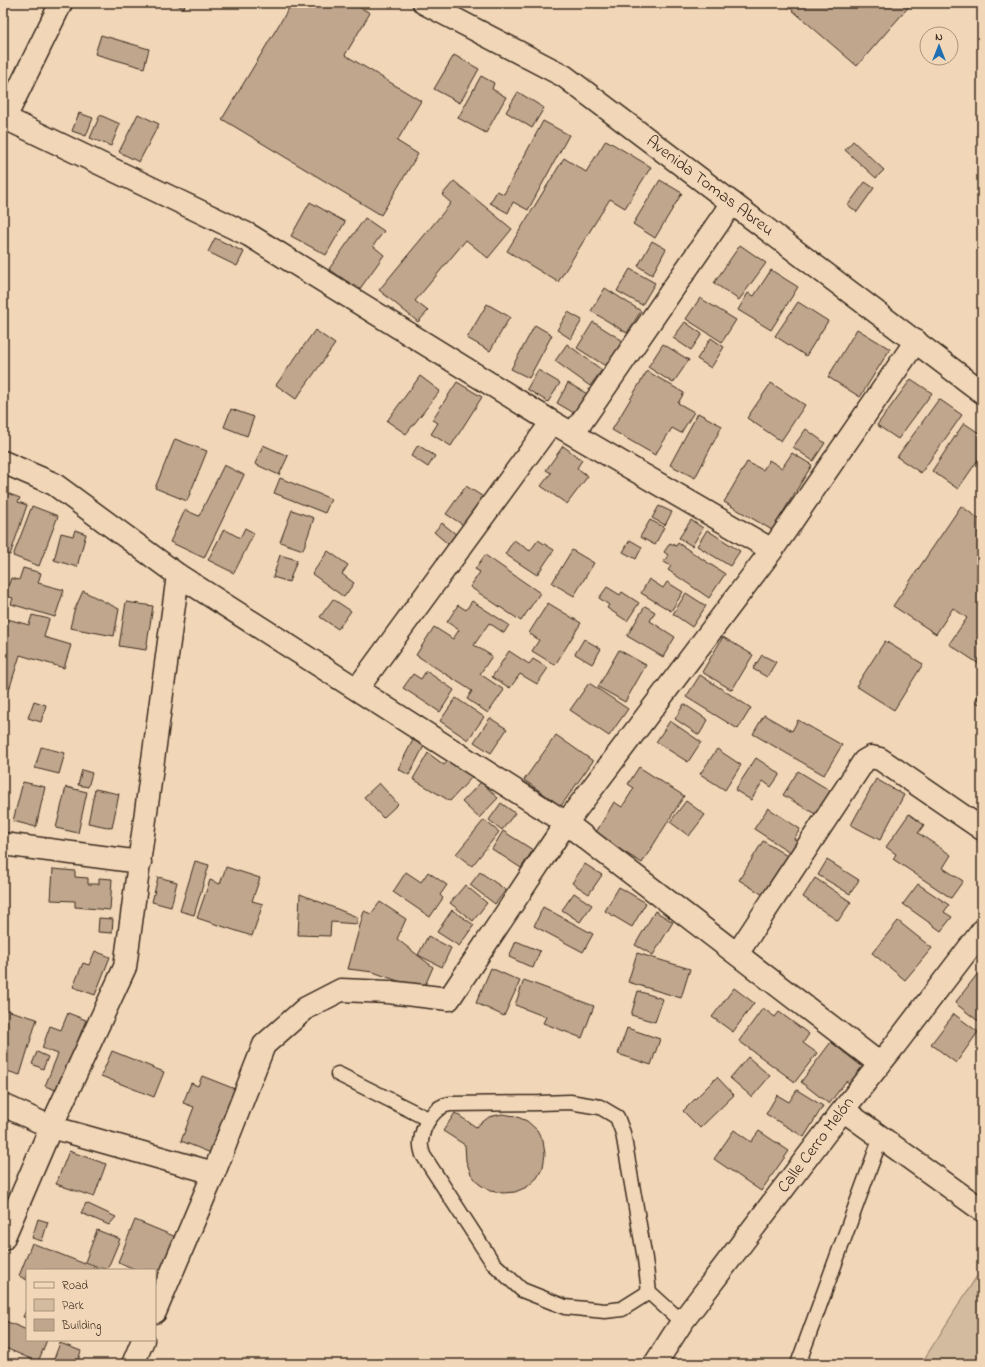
<svg xmlns="http://www.w3.org/2000/svg" width="985" height="1367" viewBox="0 0 985 1367" font-family="'Indie Flower',sans-serif">
  <style>
    .green { fill: #d3bb9f; stroke: #87725e }
    .building { fill: #bfa68d; stroke: #3b2a1e }
    .lines { fill: none; stroke-linecap: round; stroke-linejoin: round }
    .lane-casing { stroke: #3b2a1e; stroke-width: 17 }
    .street-casing { stroke: #3b2a1e; stroke-width: 25 }
    .primary-casing { stroke: #3b2a1e; stroke-width: 25 }
    .lane { stroke: #f1d7b8; stroke-width: 14 }
    .street { stroke: #f1d7b8; stroke-width: 22 }
    .primary { stroke: #f1d7b8; stroke-width: 22 }
    .labels { text-anchor: middle; dominant-baseline: central; stroke-width: 3; stroke-linejoin: round; paint-order: stroke }
    .street-label { font-size: 17px; fill: #3b2a1e; stroke: #f1d7b8 }
  </style>
  <rect width="100%" height="100%" fill="#f1d7b8"/>
  <filter id="ink" filterUnits="userSpaceOnUse"><feTurbulence type="fractalNoise" baseFrequency=".025" numOctaves="2"/><feDisplacementMap in="SourceGraphic" scale="8" xChannelSelector="R" yChannelSelector="G"/><feConvolveMatrix kernelMatrix="1 2 1 2 8 2 1 2 1" color-interpolation-filters="sRGB"/></filter>
  <g filter="url(#ink)">
    <path class="green" d="M982,1268V1364H921Z"/>
    <path class="building" d="M173,3H186L184,8Z
      M292,3H352L370,13L345,55L421,101L397,141L418,154L381,215L222,119Z
      M784,3H912L857,66Z
      M101,35L149,49L144,68L95,54Z
      M454,55L479,69L460,103L434,89Z
      M481,76L494,83L492,89L506,97L486,133L458,118Z
      M518,92L544,108L532,128L506,112Z
      M79,113L93,118L86,136L72,131Z
      M138,114L159,124L139,162L119,152Z
      M100,115L120,124L111,146L90,138Z
      M543,121L569,135L528,210L513,202L508,213L490,203L497,191L504,194Z
      M606,140L651,167L625,208L610,199L558,282L507,251L564,158L586,172Z
      M853,141L884,170L876,178L845,150Z
      M660,180L682,193L655,238L633,224Z
      M454,181L512,229L488,258L466,240L415,301L428,311L418,322L379,290L451,203L442,195Z
      M865,182L874,188L857,212L848,205Z
      M310,202L345,222L326,255L291,236Z
      M365,218L384,231L373,246L384,255L359,290L329,269Z
      M215,238L244,252L237,266L208,252Z
      M652,241L666,249L652,275L638,266Z
      M740,245L766,263L739,300L714,283Z
      M630,269L655,283L642,305L617,291Z
      M771,270L798,287L771,330L738,310L748,293L754,296Z
      M605,288L641,311L627,333L591,311Z
      M700,298L736,320L722,342L686,319Z
      M798,302L828,321L806,356L775,336Z
      M487,304L510,317L490,351L467,338Z
      M568,312L582,320L571,339L557,330Z
      M593,322L628,344L612,370L577,348Z
      M685,322L702,334L691,350L673,338Z
      M535,325L552,335L529,378L511,369Z
      M857,329L890,349L860,397L828,377Z
      M315,330L335,344L296,399L276,385Z
      M711,338L724,347L711,368L697,359Z
      M567,344L602,370L590,386L555,361Z
      M663,344L689,360L673,383L648,367Z
      M538,370L560,383L548,402L527,389Z
      M647,371L684,393L678,403L694,412L681,433L672,428L655,455L612,430Z
      M420,376L440,391L406,434L387,421Z
      M911,379L932,393L898,439L877,425Z
      M457,382L482,397L451,446L431,434L438,423L432,420Z
      M568,383L591,396L579,416L557,403Z
      M771,383L805,405L781,441L747,418Z
      M939,399L962,415L921,473L897,457Z
      M231,409L254,417L247,436L224,427Z
      M698,413L722,426L695,478L670,465Z
      M964,423L982,435V454L958,489L932,471Z
      M806,429L825,443L813,461L793,447Z
      M175,439L207,451L187,501L155,488Z
      M263,445L288,456L279,475L255,464Z
      M418,445L435,456L428,467L411,456Z
      M563,446L582,460L577,468L588,476L567,504L541,486L551,473L546,470Z
      M792,453L812,465L772,530L724,502L747,462L763,470L769,460L782,468Z
      M224,465L244,475L204,558L170,542L185,510L199,516Z
      M280,478L331,499L325,513L274,493Z
      M466,486L485,498L465,526L446,514Z
      M7,493L20,498L18,502L27,505L10,555L3,552V504Z
      M32,506L58,516L39,566L13,556Z
      M659,506L672,512L665,525L652,518Z
      M961,506L982,521V572L980,575L982,577V666L949,644L967,618L953,608L936,634L893,606Z
      M292,510L314,518L303,550L280,542Z
      M650,520L664,527L655,545L640,537Z
      M691,520L703,528L692,546L679,538Z
      M442,523L457,535L449,545L434,532Z
      M245,528L254,533L234,573L208,560L224,529L240,538Z
      M75,530L86,534L77,567L54,560L61,533L73,536Z
      M707,530L740,551L730,566L697,546Z
      M514,540L530,551L538,540L554,550L537,575L505,554Z
      M630,540L642,547L636,559L623,552Z
      M670,543L676,546L678,543L725,574L709,598L668,570L671,566L664,562L668,555L664,552Z
      M572,550L594,563L574,596L552,583Z
      M328,551L348,565L342,574L354,583L344,597L312,574Z
      M280,555L297,560L289,582L273,577Z
      M485,555L540,593L521,621L470,587L480,572L475,569Z
      M23,568L41,573L38,583L64,590L55,617L11,604L13,598L5,596L11,578L19,580Z
      M649,579L663,588L667,582L683,592L671,611L641,593Z
      M607,587L620,595L622,592L639,603L627,621L607,608L609,605L599,598Z
      M83,591L119,609L114,636L70,628L74,611Z
      M686,593L706,606L692,627L673,614Z
      M333,599L351,611L338,629L320,617Z
      M472,601L509,625L504,633L489,623L474,645L492,656L480,674L504,690L488,713L467,699L472,691L416,655L434,627L453,639L459,630L447,622L458,605L466,610Z
      M126,602L153,606L146,650L119,646Z
      M548,603L581,623L555,665L532,651L539,640L529,633Z
      M645,606L655,612L650,621L675,637L663,657L627,636Z
      M32,615L49,619L44,637L71,645L64,668L20,655L9,690L3,689L4,618L29,625Z
      M723,637L753,655L732,690L702,672Z
      M584,639L601,649L592,664L575,654Z
      M885,641L923,664L894,710L856,686Z
      M619,650L646,665L625,702L598,687Z
      M509,651L529,664L533,659L548,668L537,684L520,674L510,688L492,677Z
      M762,655L776,662L767,677L753,669Z
      M426,671L454,690L440,712L403,688L413,674L421,679Z
      M700,675L751,708L738,729L686,697Z
      M589,683L628,709L609,736L570,710Z
      M982,690V706L975,701Z
      M456,698L484,717L468,740L440,721Z
      M3,700L6,701L3,710Z
      M34,701L46,705L41,722L28,718Z
      M684,704L708,720L699,735L675,719Z
      M764,715L792,731L798,720L842,745L824,775L753,734Z
      M490,718L507,729L491,753L474,742Z
      M670,721L701,742L688,762L656,742Z
      M556,735L593,761L561,806L524,780Z
      M413,740L424,746L409,775L398,769Z
      M41,747L65,753L59,774L35,768Z
      M717,749L741,765L725,790L700,774Z
      M428,753L444,765L448,760L473,776L450,801L413,779Z
      M756,758L780,774L771,787L763,781L751,800L735,790Z
      M639,767L684,796L642,863L595,834L614,802L622,807L634,788L628,784Z
      M82,770L92,773L88,787L78,785Z
      M798,771L834,793L820,817L783,795Z
      M876,779L904,795L880,840L851,825Z
      M23,782L45,787L36,827L13,821Z
      M481,782L498,798L479,818L462,802Z
      M379,783L398,804L383,818L364,797Z
      M66,787L87,792L78,833L56,828Z
      M95,789L119,794L112,828L88,823Z
      M686,801L705,815L689,836L670,822Z
      M501,803L515,813L502,830L489,820Z
      M768,808L800,829L794,839L800,843L793,854L754,829Z
      M909,814L924,825L918,833L951,855L943,868L963,881L951,898L893,859L896,854L886,847Z
      M484,820L499,832L472,866L456,854Z
      M503,831L533,850L521,868L492,849Z
      M763,841L792,859L768,898L739,880Z
      M827,860L859,880L850,894L818,875Z
      M195,861L209,865L194,915L180,911Z
      M585,864L602,875L589,894L572,883Z
      M226,867L260,878L252,901L263,904L252,936L197,918L210,880L220,884Z
      M53,869L75,871V877L88,878V884H99V878L112,879L110,910L75,907V901L51,900Z
      M406,872L421,882L428,872L447,885L440,895L443,898L430,917L393,892Z
      M480,872L506,890L495,904L470,885Z
      M158,877L177,882L171,907L152,902Z
      M815,878L851,902L838,921L803,897Z
      M918,884L949,905L944,912L952,917L941,931L903,904Z
      M465,885L487,903L473,921L450,903Z
      M619,887L646,903L632,927L605,911Z
      M574,893L592,905L580,922L562,910Z
      M300,894L357,917V924L331,922L330,936L298,935Z
      M380,902L406,919L397,939L433,967L423,990L373,972L348,969L364,911L371,914Z
      M543,907L593,934L583,952L534,926Z
      M452,910L474,925L459,946L437,932Z
      M655,911L673,922L653,955L635,945Z
      M99,918L113,919L112,933L98,932Z
      M898,921L932,948L905,980L872,953Z
      M428,936L451,948L442,967L418,955Z
      M516,941L540,951L533,968L509,957Z
      M95,951L110,957L95,995L73,987L83,963L89,965Z
      M637,953L690,969L681,998L628,982Z
      M491,968L520,981L504,1016L476,1003Z
      M982,968V1024L955,1003Z
      M524,980L594,1006L582,1038L543,1023L546,1017L515,1005Z
      M734,988L754,1003L733,1032L712,1017Z
      M638,991L663,999L655,1022L631,1015Z
      M763,1008L775,1017L779,1012L809,1034L803,1043L817,1053L795,1082L739,1041Z
      M3,1009L37,1019L20,1075L3,1070Z
      M68,1013L86,1020L58,1091L45,1086L58,1054L42,1048L50,1026L61,1030Z
      M954,1014L978,1032L956,1063L931,1044Z
      M627,1028L660,1039L651,1065L618,1054Z
      M831,1042L869,1072L857,1089L846,1081L829,1104L801,1082Z
      M112,1051L164,1072L154,1097L101,1076Z
      M37,1052L48,1057L43,1069L32,1064Z
      M748,1057L770,1076L752,1097L730,1078Z
      M202,1076L235,1089L211,1153L181,1141L194,1107L183,1103L191,1083L198,1086Z
      M717,1077L734,1095L700,1128L683,1111Z
      M797,1090L823,1106L804,1137L766,1114L777,1095L789,1102Z
      M455,1113L476,1127L489,1117L502,1114L515,1116L527,1121L537,1130L543,1141L545,1154L543,1167L537,1178L527,1187L515,1192L503,1193L490,1191L479,1184L471,1174L466,1161L465,1145L443,1131Z
      M734,1130L751,1142L759,1131L789,1151L761,1191L714,1159Z
      M69,1151L106,1164L94,1197L56,1184Z
      M86,1203L116,1217L109,1225L81,1213Z
      M38,1219L48,1222L42,1241L32,1238Z
      M135,1220L176,1237L159,1279L155,1277V1270H137L118,1262Z
      M97,1230L120,1239L107,1270L85,1262Z
      M32,1243L100,1270H27V1280L19,1276Z
      M27,1308V1318L23,1317Z
      M3,1320L27,1330V1340H47L38,1362L3,1347Z
      M60,1343L81,1351L77,1364H52Z"/>
    <g class="lines">
      <defs>
        <path id="lane" d="M338,1074L428,1119
          M649,1292L622,1309L605,1311L565,1307L522,1290L493,1263L423,1155C422,1151 420,1146 421,1142C422,1126 434,1106 450,1104L540,1103L570,1102L600,1107L617,1117L623,1133L645,1259L649,1292L682,1322
          M798,1364L881,1137"/>
        <path id="street" d="M5,118L249,235L552,422L772,550
          M3,122L61,3
          M573,434L732,203
          M3,462L54,484L178,575L566,823L880,1064
          M357,689L552,422
          M3,844L140,862
          M737,954L864,761L871,757L880,759L982,829
          M3,1105L51,1127L214,1173
          M843,1110L982,1210
          M3,1239L51,1127L125,967L178,575
          M155,1312L214,1173L264,1045L306,1008L341,990L388,992L449,999L566,823L772,550L916,341
          M133,1364L143,1340
          M655,1364L682,1322L843,1110L895,1045L982,931"/>
        <path id="primary" d="M424,3L564,76L982,392"/>
      </defs>
      <use href="#lane" class="lane-casing"/>
      <use href="#street" class="street-casing"/>
      <use href="#primary" class="primary-casing"/>
      <use href="#lane" class="lane"/>
      <use href="#street" class="street"/>
      <use href="#primary" class="primary"/>
    </g>
  </g>
  <g class="labels">
    <g class="street-label">
      <text transform="translate(710 186) rotate(37)">Avenida Tomas Abreu</text>
      <text transform="translate(816 1145) rotate(-53)">Calle Cerro Melón</text>
    </g>
  </g>
  <rect width="985" height="1367" fill="none" stroke="#f1d7b8" stroke-width="16"/>
  <rect x="8" y="8" width="969" height="1351" fill="none" stroke="#3b2a1e" stroke-width="1.5" filter="url(#ink)"/>
  <rect x="26" y="1269" width="130" height="72" fill="#f1d7b8" stroke="#a8927a"/>
  <rect x="34" y="1282" width="20" height="6" fill="#f1d7b8" stroke="#a8927a"/>
  <text x="62" y="1289" font-size="12" fill="#3b2a1e">Road</text>
  <rect x="34" y="1299" width="20" height="12" fill="#d3bb9f" stroke="#a8927a"/>
  <text x="62" y="1309" font-size="12" fill="#3b2a1e">Park</text>
  <rect x="34" y="1319" width="20" height="12" fill="#bfa68d" stroke="#a8927a"/>
  <text x="62" y="1329" font-size="12" fill="#3b2a1e">Building</text>
  <g transform="translate(939 46)"><circle r="19" fill="#f1d7b8" stroke="#a8927a"/>
  <path d="M0-3L7 15L0 10L-7 15Z" fill="#1f6fb2"/>
  <text y="-6" font-size="11" font-weight="bold" text-anchor="middle" fill="#3b2a1e">N</text>
  </g>
</svg>
